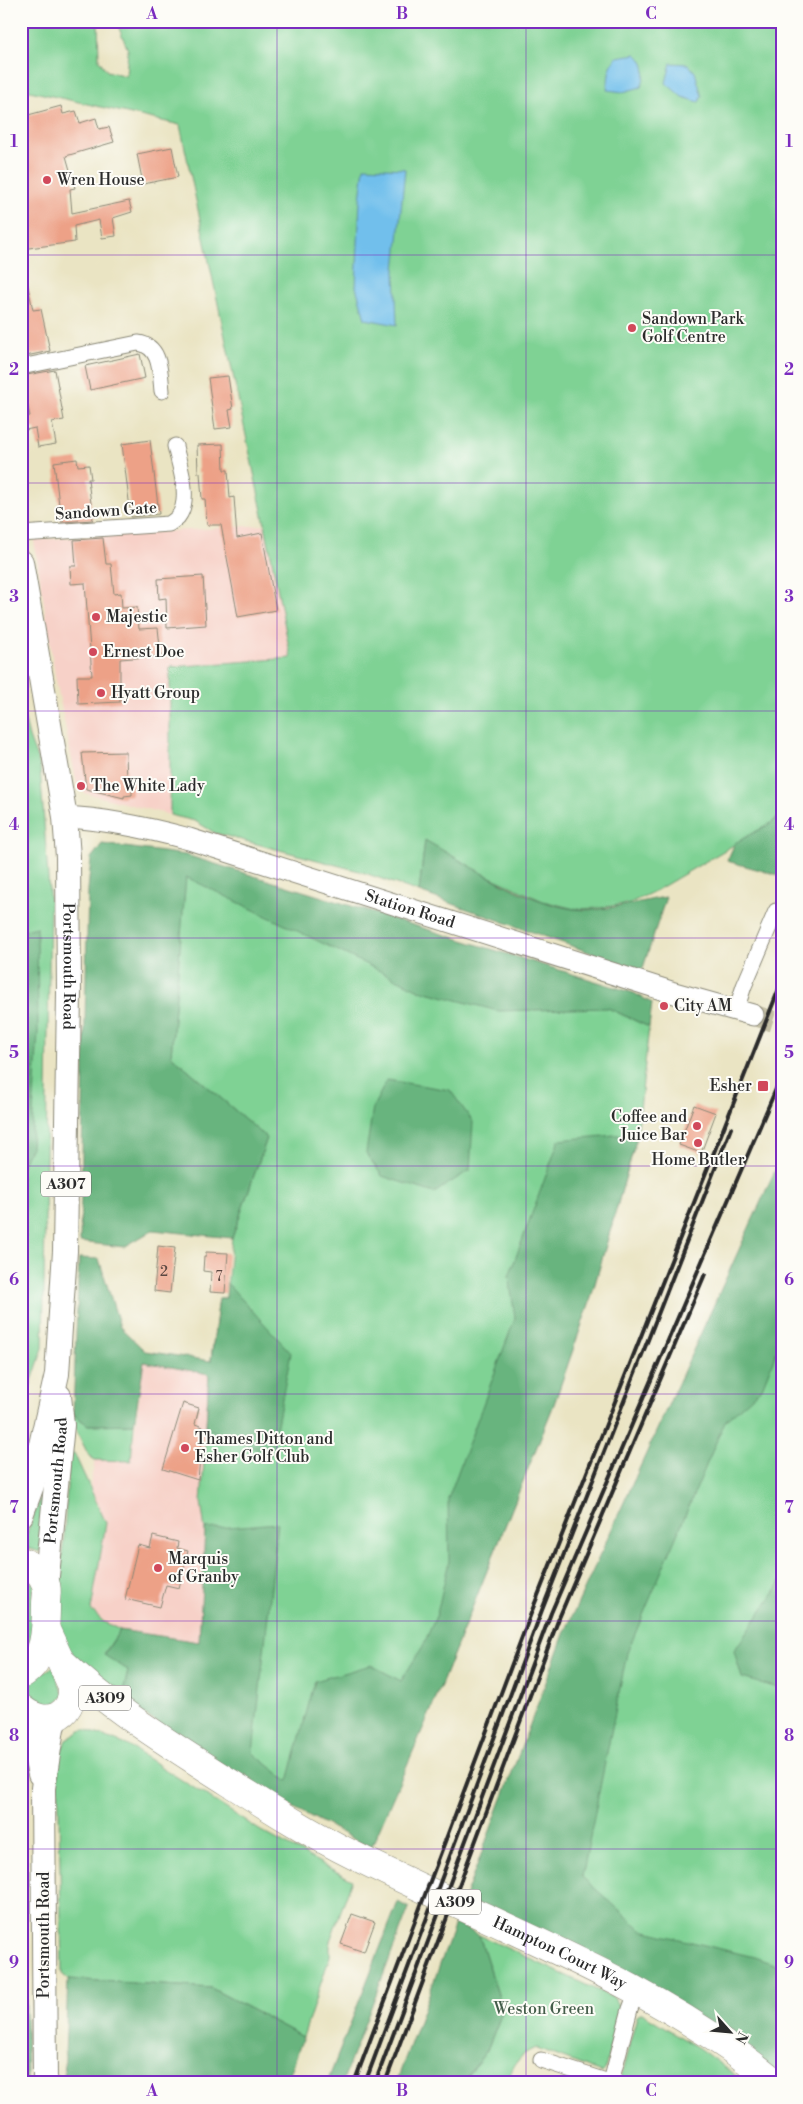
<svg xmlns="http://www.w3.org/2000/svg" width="803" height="2104" viewBox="0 0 803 2104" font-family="'Libre Bodoni',serif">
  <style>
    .built { fill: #f7d1c8 }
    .green { fill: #7fd294; stroke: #557e60 }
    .forest { fill: #67b47e; stroke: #497054 }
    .water { fill: #71bfec; stroke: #4e758c }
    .building { fill: #eda187 }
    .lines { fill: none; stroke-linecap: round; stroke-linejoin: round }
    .secondary-tunnel { stroke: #c4bfa5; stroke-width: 21; stroke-dasharray: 21 11; stroke-linecap: butt }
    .street-casing { stroke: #8a8877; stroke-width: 17 }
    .secondary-casing { stroke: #8a8877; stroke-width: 23 }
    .primary-casing { stroke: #8a8877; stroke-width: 26 }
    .highway-casing { stroke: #8a8877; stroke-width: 29 }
    .street { stroke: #fff; stroke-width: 15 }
    .secondary { stroke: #fff; stroke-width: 21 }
    .primary { stroke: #fff; stroke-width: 24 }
    .highway { stroke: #fff; stroke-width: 28 }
    .rail { stroke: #2b2b2b; stroke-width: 4 }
    .grid { fill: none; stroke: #7b2cbf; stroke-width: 1; stroke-opacity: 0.55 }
    .poi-dot { fill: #d1495b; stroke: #fdfcf7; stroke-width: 2 }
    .labels { text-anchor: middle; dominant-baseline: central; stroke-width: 4; stroke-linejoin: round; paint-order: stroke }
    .number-label { font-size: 14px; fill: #5c4842 }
    .shield { fill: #fdfcf7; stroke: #6a6a68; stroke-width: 1 }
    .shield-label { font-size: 15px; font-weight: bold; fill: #2b2b2b }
    .poi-label { font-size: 16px; fill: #2b2b2b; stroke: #fdfcf7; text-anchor: start }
    .street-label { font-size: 16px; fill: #2b2b2b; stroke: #fdfcf7 }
    .park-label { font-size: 16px; fill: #445d4a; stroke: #fdfcf7 }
    .neatline { fill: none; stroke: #7b2cbf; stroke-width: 2 }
    .grid-label { font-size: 16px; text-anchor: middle; font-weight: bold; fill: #7b2cbf }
  </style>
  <rect width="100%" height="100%" fill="#fdfcf7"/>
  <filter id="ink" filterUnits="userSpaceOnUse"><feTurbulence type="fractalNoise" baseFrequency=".02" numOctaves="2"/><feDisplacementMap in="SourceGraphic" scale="10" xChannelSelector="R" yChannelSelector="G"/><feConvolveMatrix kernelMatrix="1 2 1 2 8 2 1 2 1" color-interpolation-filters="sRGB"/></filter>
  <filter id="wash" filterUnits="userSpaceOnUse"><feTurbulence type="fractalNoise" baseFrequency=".0096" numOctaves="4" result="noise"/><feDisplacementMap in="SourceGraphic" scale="20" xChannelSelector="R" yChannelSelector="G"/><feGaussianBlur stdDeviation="1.12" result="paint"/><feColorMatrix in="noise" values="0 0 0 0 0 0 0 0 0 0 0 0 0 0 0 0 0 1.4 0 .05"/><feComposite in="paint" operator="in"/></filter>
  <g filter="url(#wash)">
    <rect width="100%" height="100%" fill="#eae4c3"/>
    <path class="built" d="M265,525L291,658L170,667V815L85,793L77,785L55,675L34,540Z
      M144,1362L209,1374L201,1502L205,1529L200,1642L120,1630L104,1622L91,1610L106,1523L90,1486L95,1460L131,1461Z"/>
    <path class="green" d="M29,21H98L99,60L107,71L126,76L128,50L116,21H782V814L771,823L657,890L630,903L600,908L575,909L543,901L486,875L425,841L419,892L359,871L215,833L195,821L170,815V667L291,658L265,525L180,125L21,89V43Z
      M21,704L29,737L40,767L50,905L43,1348L29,1390L21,1421Z
      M185,877L608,1008L649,1027L637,1137L590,1301L554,1404L431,1710L367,1834L214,1754L205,1530L201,1502L203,1476L209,1374L219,1298H226L232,1238L267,1138L171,1055Z
      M782,1157V2079L465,1897Z
      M73,1414L88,1425L134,1424L131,1461L95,1460L89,1456L73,1424Z
      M74,1453L106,1523L91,1610L104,1622L120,1630L104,1654L128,1670L122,1700L68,1651L58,1621V1587L64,1537L69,1455Z
      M42,1493L45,1494L40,1552L22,1546Z
      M21,1573L34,1584L32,1648L21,1662Z
      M53,1667L64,1696L51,1707L38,1704L21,1694V1685Z
      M84,1729L127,1745L261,1831L352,1880L330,1941V1956L303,2037L211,1988L68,1979L62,1974L58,1759L66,1740Z
      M479,1935L614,1998L619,2007L605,2070L602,2073L537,2048C520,2052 512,2067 507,2083H463L487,2050L503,2010Z
      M642,2013L700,2049L746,2083H624L621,2076L637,2016Z"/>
    <path class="forest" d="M782,814V876L727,861L735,843L771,823Z
      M425,840C467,864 527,903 574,909C602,913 639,901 666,897L642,971L419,892Z
      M102,844L186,855L634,993L652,1003L649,1027L608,1008L498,1011L419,990L186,877L171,1055L267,1138L232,1238L153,1230L124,1247L80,1242L88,890L91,858Z
      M37,927L38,1032L31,1147L21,1167V931Z
      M387,1080L450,1090L473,1122L470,1170L434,1193L382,1176L366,1153L373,1107Z
      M638,1133L590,1301L554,1404L431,1710L371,1848L260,1790L122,1700L128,1670L104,1655L120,1630L199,1642L205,1529L278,1523L253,1753L288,1781L315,1681L371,1665L401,1681L423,1646L437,1614L449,1561L448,1499L515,1318L509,1276L559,1140Z
      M782,1155V1338L762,1388L725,1421L627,1653L582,1877L642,1930L754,1957L782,1967V2079L465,1897L564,1634Z
      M79,1258L99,1259L120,1327L145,1351L211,1361L219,1298H226L227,1283L291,1353L271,1455L206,1428L209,1374L144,1362L134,1424L88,1425L73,1414Z
      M782,1578V1689L742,1678L734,1651L779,1585Z
      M21,1746L29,1773L24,1808L21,1810Z
      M398,1902L409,1908L342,2083H327Z
      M21,1924H25L27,2083H21Z
      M455,1924L479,1935L503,2010L487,2050L463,2083H396Z
      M68,1979L211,1988L303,2037L287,2083H64Z"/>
    <path class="water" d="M636,54C647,64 646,74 641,87L623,92L607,90L610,66L617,57Z
      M671,63L688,64L695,72L702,96L699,102L682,97L666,83Z
      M364,167L405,169L395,270L397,325L365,319L356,287L360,200Z"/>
    <g id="blocks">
      <path class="building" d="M61,106L63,114L76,111L80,123L96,118L99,129L109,127L114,142L66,156L75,188L70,189L72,213L129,201L132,212L113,218L116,236L102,238L99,220L74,226L75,242L21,249V215L28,214L21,191V117Z
        M172,147L178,177L143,184L137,154Z
        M27,282L33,310L41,309L50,351L21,357V283Z
        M140,354L145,378L90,390L85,366Z
        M55,370L64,420L52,422L56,444L38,447L35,428L21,431V418L30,416L21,376Z
        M228,376L233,409L229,410L232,427L215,429L208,378Z
        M150,440L159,514L131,517L122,444Z
        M223,444L224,470H228L230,498L234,497L237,538L262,533L276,610L238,617L221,525H207L205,499H202L200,473H198L197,445Z
        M77,459L78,466L89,465L91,479H88L93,520L61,522L54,462Z
        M103,538L106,564H111L114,594L121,593L122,608L137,607L139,629L158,628L161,656L120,659V702L78,704L77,676H92L85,583L71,584L70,566H76L74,540Z
        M203,576L206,625L167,628L166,598L159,599L158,579Z
        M126,752L127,782H132V795L124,796V798L86,789L82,753Z
        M694,1105L716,1113L701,1153L679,1145Z
        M158,1246L175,1248L170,1293L154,1291Z
        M206,1252L228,1253L225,1293L210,1292L211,1272L203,1271L204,1256H206Z
        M183,1403L199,1408L195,1424L203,1427L198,1480L163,1469Z
        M153,1536L178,1542L177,1548L188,1551L179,1588L166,1585L160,1607L125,1599L138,1545L150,1548Z
        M352,1914L375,1922L364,1952L341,1944Z"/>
    </g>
  </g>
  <g filter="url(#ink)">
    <use href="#blocks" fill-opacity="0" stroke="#8a8877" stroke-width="1"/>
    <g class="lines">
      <path class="secondary-tunnel" d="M753,1015L782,1024"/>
      <defs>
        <path id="street" d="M21,367L138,343C161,346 160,372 162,391
          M21,534L169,524C172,522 176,519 178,517C192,499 179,465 175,446
          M736,1010L744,986L776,911
          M541,2060L612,2083
          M611,2082L630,2009L637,1990"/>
        <g id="secondary">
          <path id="s1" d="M65,817C107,819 148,828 189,839L671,992L753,1015"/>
        </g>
        <g id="primary">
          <path id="s2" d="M21,562L65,817L68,857L69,993L65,1251L57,1374L32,1485L21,1515"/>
          <path id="s3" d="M46,1586L62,1425L59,1396"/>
          <path d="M24,1710L30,1731L40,1774"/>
          <path d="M45,2083L43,1788L52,1728L56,1717"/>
        </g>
        <g id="highway">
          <path d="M21,1561C33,1566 42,1572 46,1585C48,1590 46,1598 46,1604C46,1630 46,1660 21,1675"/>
          <path id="s4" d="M61,1661C106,1704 160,1738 213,1772C259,1801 305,1831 353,1855C496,1927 651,1980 776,2083"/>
          <path d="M21,1708C44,1728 74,1719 72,1686L46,1630"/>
        </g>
      </defs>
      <use href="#street" class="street-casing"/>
      <use href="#secondary" class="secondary-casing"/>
      <use href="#primary" class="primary-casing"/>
      <use href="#highway" class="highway-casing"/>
      <use href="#street" class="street"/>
      <use href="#secondary" class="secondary"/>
      <use href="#primary" class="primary"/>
      <use href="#highway" class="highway"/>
      <path class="rail" d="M354,2083L533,1608L782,981
        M365,2083L542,1610L731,1128
        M375,2083L551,1613L782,1075
        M385,2083L559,1618L705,1274"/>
    </g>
  </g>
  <path class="grid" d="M277,21V2083M526,21V2083M21,255H782M21,483H782M21,711H782M21,938H782M21,1166H782M21,1394H782M21,1621H782M21,1849H782"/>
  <g class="poi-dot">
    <circle cx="47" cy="180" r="5"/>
    <circle cx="632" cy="328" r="5"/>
    <circle cx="96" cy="617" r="5"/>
    <circle cx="93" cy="652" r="5"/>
    <circle cx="101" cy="693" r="5"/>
    <circle cx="81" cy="786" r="5"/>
    <circle cx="664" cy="1006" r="5"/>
    <rect x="757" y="1080" width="12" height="12" rx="2.5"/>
    <circle cx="697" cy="1126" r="5"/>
    <circle cx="698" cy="1143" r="5"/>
    <circle cx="185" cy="1448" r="5"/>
    <circle cx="158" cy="1568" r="5"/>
  </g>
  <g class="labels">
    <g class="number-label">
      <text x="164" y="1272">2</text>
      <text x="219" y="1277">7</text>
    </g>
    <g class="shield">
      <rect x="41" y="1171.5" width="50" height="25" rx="4"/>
      <rect x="79" y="1685.5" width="52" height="25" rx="4"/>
      <rect x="429" y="1889.5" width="52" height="25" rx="4"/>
    </g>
    <g class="shield-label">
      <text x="66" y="1184">A307</text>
      <text x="105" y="1698">A309</text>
      <text x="455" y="1902">A309</text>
    </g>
    <g class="poi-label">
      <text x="57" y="180">Wren House</text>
      <text x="642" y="319">Sandown Park<tspan x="642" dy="18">Golf Centre</tspan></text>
      <text x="106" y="617">Majestic</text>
      <text x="103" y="652">Ernest Doe</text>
      <text x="111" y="693">Hyatt Group</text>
      <text x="91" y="786">The White Lady</text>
      <text x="674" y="1006">City AM</text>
      <text x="752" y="1086" text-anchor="end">Esher</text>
      <text x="687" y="1117" text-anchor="end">Coffee and<tspan x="687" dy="18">Juice Bar</tspan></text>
      <text x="698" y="1160" text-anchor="middle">Home Butler</text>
      <text x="195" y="1439">Thames Ditton and<tspan x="195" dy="18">Esher Golf Club</tspan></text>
      <text x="168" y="1559">Marquis<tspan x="168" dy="18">of Granby</tspan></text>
    </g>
    <g class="street-label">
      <text transform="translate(106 511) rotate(-4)">Sandown Gate</text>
      <text stroke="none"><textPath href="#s1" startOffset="358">Station Road</textPath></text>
      <text stroke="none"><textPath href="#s2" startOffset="408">Portsmouth Road</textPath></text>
      <text stroke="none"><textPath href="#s3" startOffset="106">Portsmouth Road</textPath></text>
      <text transform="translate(44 1935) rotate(-90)">Portsmouth Road</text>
      <text stroke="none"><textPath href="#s4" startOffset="580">Hampton Court Way</textPath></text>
    </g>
    <g class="park-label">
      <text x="544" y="2009">Weston Green</text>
    </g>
  </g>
  <rect width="803" height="2104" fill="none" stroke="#fdfcf7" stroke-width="55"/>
  <g transform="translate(730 2032) rotate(117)" stroke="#fdfcf7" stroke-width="4" paint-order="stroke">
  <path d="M0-4L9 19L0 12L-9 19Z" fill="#2b2b2b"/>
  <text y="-8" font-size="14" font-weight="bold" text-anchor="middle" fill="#2b2b2b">N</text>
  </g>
  <rect x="28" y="28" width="748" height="2048" class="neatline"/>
  <g class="grid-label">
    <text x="152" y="19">A</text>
    <text x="402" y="19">B</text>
    <text x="651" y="19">C</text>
    <text x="14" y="147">1</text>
    <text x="789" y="147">1</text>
    <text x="14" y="375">2</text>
    <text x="789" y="375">2</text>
    <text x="14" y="602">3</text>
    <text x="789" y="602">3</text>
    <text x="14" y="830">4</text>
    <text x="789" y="830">4</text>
    <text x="14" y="1058">5</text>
    <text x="789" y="1058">5</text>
    <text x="14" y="1285">6</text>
    <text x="789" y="1285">6</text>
    <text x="14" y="1513">7</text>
    <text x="789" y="1513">7</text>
    <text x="14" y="1741">8</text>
    <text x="789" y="1741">8</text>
    <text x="14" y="1968">9</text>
    <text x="789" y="1968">9</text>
    <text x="152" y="2096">A</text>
    <text x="402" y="2096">B</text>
    <text x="651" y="2096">C</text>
  </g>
</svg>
